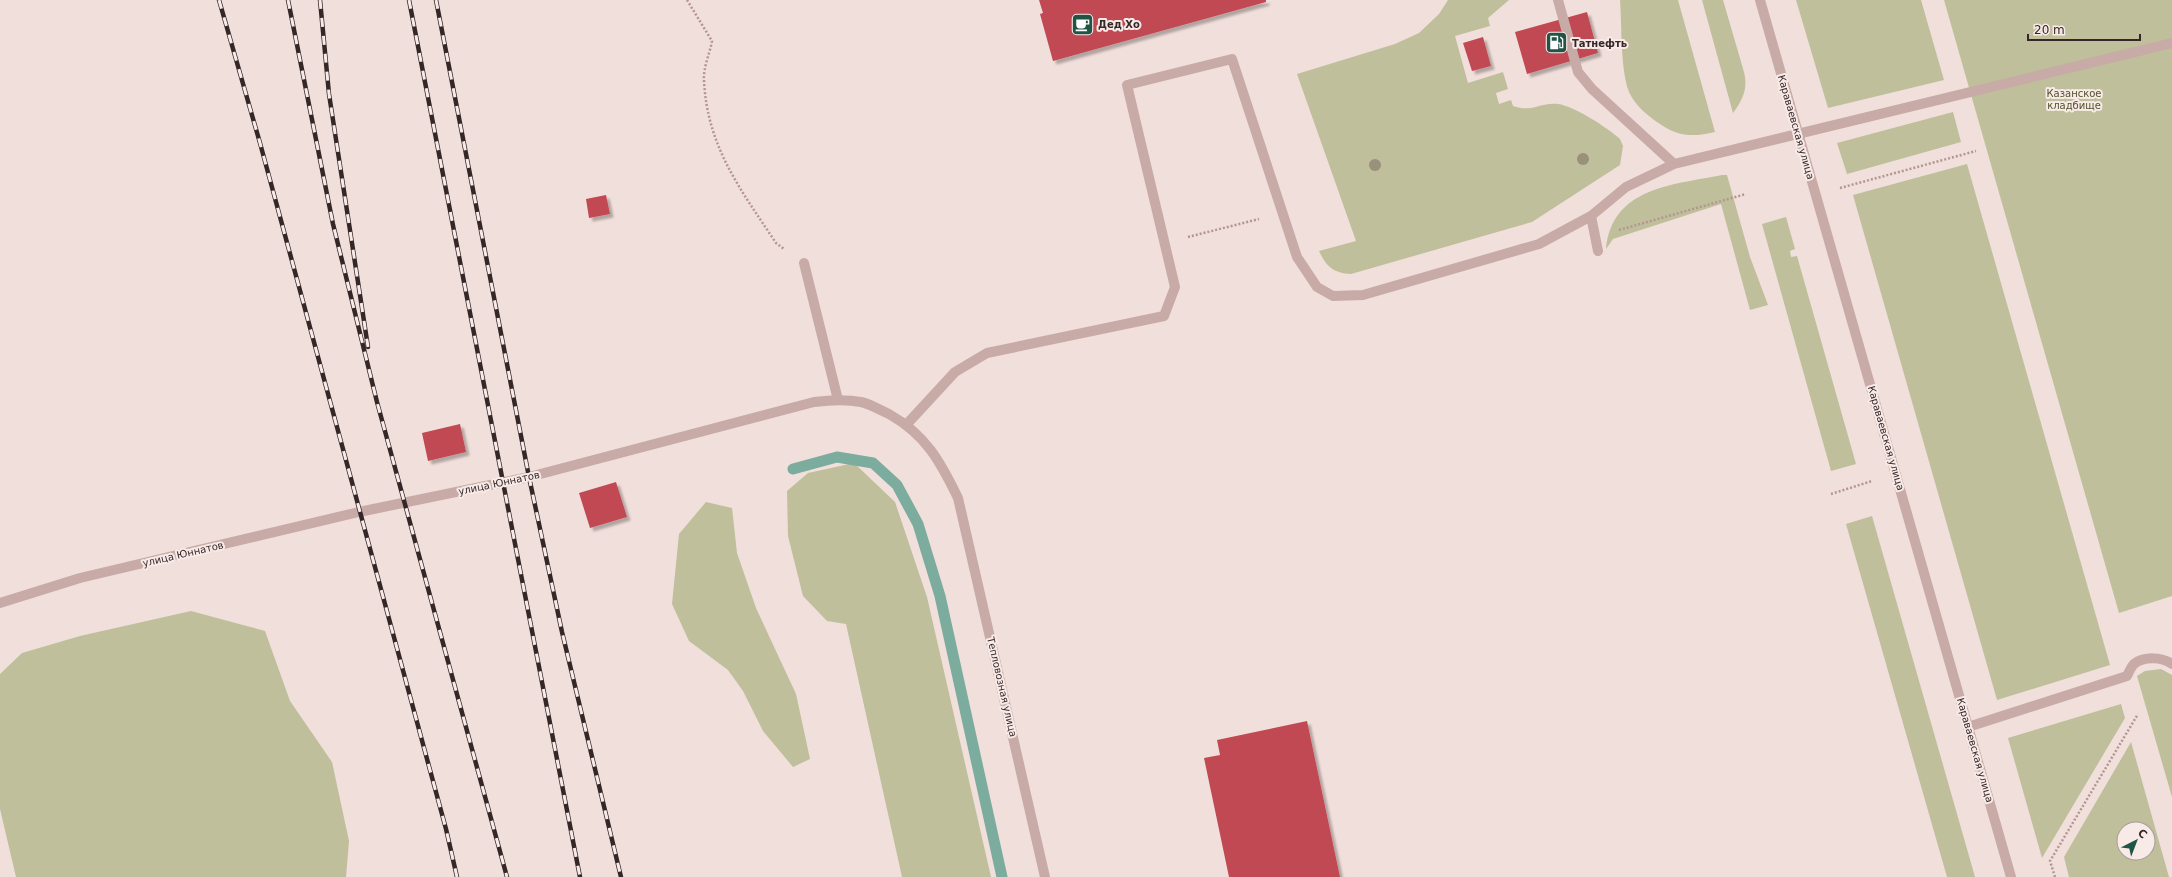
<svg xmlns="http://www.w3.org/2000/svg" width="2172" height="877" viewBox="0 0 2172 877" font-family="'DejaVu Sans',sans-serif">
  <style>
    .green { fill: #bfbf9b; fill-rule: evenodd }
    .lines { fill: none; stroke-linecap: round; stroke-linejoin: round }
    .stream { stroke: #7bac9e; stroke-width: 11 }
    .building { fill: #c14852; filter: url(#shadow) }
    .path { stroke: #b49591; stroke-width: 2.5; stroke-dasharray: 2 2; stroke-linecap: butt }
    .service { stroke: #c8aba7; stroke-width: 10 }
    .tertiary { stroke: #c8aba7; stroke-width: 10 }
    .rail-casing { stroke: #352728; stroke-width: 4.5 }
    .rail { stroke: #f8eae7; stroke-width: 3; stroke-dasharray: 9; stroke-linecap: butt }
    .tree { fill: #99917b }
    .labels { text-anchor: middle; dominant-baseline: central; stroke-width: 4; stroke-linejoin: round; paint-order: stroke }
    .poi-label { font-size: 10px; font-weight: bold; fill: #352728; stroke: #f8eae7; text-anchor: start }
    .park-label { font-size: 10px; fill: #51522c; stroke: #f8eae7 }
    .street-label { font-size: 10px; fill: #352728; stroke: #f8eae7 }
  </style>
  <defs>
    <filter id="shadow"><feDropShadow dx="3.5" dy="3.5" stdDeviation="1" flood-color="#0004"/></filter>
  </defs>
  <rect width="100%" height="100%" fill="#f1dfdb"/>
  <path class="green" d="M1448,0H1509L1488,18L1490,26L1455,36L1468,83L1503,72L1508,89L1496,93L1499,104L1511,100L1513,106C1532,113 1540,102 1558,104C1574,106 1608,128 1620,139L1623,146L1620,165L1532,222L1351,274C1333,273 1326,266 1319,251L1356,241L1297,74L1395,44L1419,33L1439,14Z
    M1620,0H1678L1715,132C1694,137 1678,137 1660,124C1649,117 1636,106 1630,94C1620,73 1622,24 1620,0Z
    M1702,0H1723L1744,72C1748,89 1743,99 1733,113Z
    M1796,0H1921L1944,80L1828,108Z
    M1944,0H2172V596L2119,613Z
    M1953,112L1961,142L1847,174L1837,143Z
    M1967,164L2110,665L1997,700L1853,195Z
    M1722,175H1727L1750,257L1768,305L1750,310L1721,204L1613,239L1606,249C1612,187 1673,185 1722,175Z
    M1786,217L1795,249L1790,251L1791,257L1797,256L1856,464L1831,471L1762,224Z
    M854,463L895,502L927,597L991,877H902L846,624L827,621L803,596L788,536L787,491L808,473Z
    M706,502L732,508L737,553L756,608L796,694L810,759L793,767L763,731L743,691L728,670L689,641L672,604L679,534Z
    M1872,516L1975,877H1947L1846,524Z
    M191,611L265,631L290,701L332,762L349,841L346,877H16L0,809V674L22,653L80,636Z
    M2161,669L2172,675V797L2137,676L2145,671Z
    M2121,704L2125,718L2042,858L2008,738Z
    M2131,742L2169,877H2069L2064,857ZM2124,829H2148V853H2124Z"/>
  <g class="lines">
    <path class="stream" d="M793,469L837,457L873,463L897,485L918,524L940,596L1002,877"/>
  </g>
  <path class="building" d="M1039,0H1266V2L1053,61L1040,14L1043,13Z
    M1587,12L1598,53L1527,74L1515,32Z
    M1483,37L1491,66L1472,71L1463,43Z
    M606,195L610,214L589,218L586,199Z
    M460,424L466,452L428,461L422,433Z
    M616,482L627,517L590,528L579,493Z
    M1307,721L1340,877H1229L1204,758L1220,755L1217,740Z"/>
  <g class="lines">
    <path class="path" d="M687,0L712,41C710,53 703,68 704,80C707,147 741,190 776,243L784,249
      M1840,188L1976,151
      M1619,230L1746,194
      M1188,237L1259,219
      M1831,494L1872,481
      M2055,877L2050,861L2138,714"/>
    <path class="service" d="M1558,0L1578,72L1592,89L1674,164
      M1591,216L1598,251
      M804,263L838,400
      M907,424L955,372L987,353L1164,316L1175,287L1127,85L1232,59L1297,257L1317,287L1333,296L1363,295L1539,244L1591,216L1626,187L1674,164L2172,43
      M1968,727L2127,676C2129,672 2131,667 2134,664C2144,656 2162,657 2172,664"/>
    <path class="tertiary" d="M1760,0L2011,877
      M0,603L80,578L359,512L529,477L814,402C830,400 845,399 861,402C870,404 880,410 889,414C926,435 940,461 958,498L1045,877"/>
    <defs>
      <path id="rail" d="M219,0L260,143L446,829L457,877
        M288,0L333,224L377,402L507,877
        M320,0L329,94L368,347
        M409,0L580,877
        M436,0L529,477L562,632L621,877"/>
    </defs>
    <use href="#rail" class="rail-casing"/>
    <use href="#rail" class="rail"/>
  </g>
  <g class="tree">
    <circle cx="1583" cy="159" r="6"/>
    <circle cx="1375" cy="165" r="6"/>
  </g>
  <defs>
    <symbol id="cafe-square" viewBox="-11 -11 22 22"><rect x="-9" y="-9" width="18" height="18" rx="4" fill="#1f5546" stroke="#f8eae7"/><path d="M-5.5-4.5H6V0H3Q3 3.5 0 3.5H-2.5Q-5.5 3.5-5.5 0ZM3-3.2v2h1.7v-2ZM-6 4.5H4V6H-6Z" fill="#fff"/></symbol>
    <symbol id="fuel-square" viewBox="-11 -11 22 22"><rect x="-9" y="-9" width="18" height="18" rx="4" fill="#1f5546" stroke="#f8eae7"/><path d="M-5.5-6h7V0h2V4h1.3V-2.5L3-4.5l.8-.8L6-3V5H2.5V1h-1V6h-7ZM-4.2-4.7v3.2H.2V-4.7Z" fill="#fff"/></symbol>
  </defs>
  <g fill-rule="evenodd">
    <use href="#cafe-square" x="1070" y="12" width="25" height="25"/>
    <use href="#fuel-square" x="1544" y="30" width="25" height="25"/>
  </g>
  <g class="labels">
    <g class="poi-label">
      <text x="1098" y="24">Дед Хо</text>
      <text x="1572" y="43">Татнефть</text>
    </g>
    <g class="park-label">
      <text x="2074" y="93">Казанское<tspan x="2074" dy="12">кладбище</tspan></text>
    </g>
    <g class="street-label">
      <text transform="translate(1796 127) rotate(74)">Караваевская улица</text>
      <text transform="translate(1886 438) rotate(74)">Караваевская улица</text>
      <text transform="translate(499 483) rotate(-12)">улица Юннатов</text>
      <text transform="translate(183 554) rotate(-13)">улица Юннатов</text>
      <text transform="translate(1002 687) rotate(77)">Тепловозная улица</text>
      <text transform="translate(1975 750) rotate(74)">Караваевская улица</text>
    </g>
  </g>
  <g transform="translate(2136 841) rotate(42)"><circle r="19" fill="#f8eae7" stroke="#aa9c9b"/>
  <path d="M0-3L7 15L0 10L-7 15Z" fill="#1f5546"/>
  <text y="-6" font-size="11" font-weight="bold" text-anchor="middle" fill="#352728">С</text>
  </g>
  <path d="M2028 34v6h112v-6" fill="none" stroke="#352728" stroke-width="2"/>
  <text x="2034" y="34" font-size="12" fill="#352728" stroke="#f8eae7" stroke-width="3" paint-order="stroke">20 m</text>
</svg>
